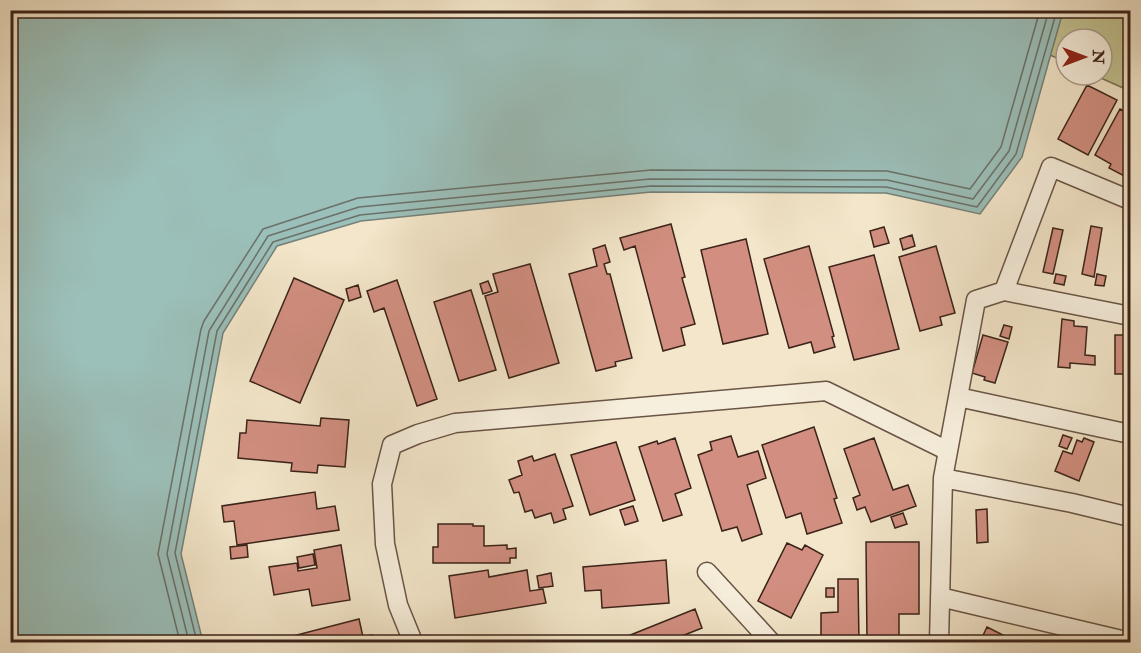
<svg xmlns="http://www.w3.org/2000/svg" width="1141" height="653" viewBox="0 0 1141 653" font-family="'IM FELL Double Pica',serif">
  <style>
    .green { fill: #c3c392; stroke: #7f7356; stroke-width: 1.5 }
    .water { fill: #9bbfb9; stroke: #758179; stroke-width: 1.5 }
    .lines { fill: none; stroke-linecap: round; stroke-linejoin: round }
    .shore { stroke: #6b7169; stroke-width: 1.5 }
    .building { fill: #d28f81; stroke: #3b2319; stroke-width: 1.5 }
    .lane-casing { stroke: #695445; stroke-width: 21 }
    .lane { stroke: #f7efdd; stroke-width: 18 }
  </style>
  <rect width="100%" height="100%" fill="#f3e6ca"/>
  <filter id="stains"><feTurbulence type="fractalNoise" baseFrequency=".00333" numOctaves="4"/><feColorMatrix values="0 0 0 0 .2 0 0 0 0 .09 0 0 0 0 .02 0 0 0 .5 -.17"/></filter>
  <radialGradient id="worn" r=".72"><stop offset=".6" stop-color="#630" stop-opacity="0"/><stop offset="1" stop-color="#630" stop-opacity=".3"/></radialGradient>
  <path class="green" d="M1063,11H1130V91L1094,75H1102V39H1066V62L1050,55Z"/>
  <path class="water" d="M10,11L11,10L1063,11L1022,157L980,214L886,193L651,192L361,221L277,246L223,333L181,554L203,642H11Z"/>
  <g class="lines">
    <path class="shore" d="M180,642L158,554L201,329L204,321L263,229L358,198L651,170L887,171L970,189L1001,147L1040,10
      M189,642L167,554L209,331L268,236L359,207L650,179L887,180L973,199L1009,151L1049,10
      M197,642L175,553L217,331L273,242L360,215L651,186L886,187L977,207L1016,154L1057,10"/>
  </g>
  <path class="building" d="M1087,85L1117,100L1088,155L1058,139Z
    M1120,109L1130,114V173L1128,178L1109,168L1111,164L1095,155Z
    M671,224L685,277L682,278L695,324L681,328L685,345L663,351L635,246L624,250L620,238Z
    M1091,226L1102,228L1094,277L1082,274Z
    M884,227L889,243L874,247L870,231Z
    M1053,228L1063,230L1053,274L1043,272Z
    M912,235L915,246L903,250L900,239Z
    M746,239L768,334L723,344L701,250Z
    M605,245L610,262L604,264L607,274H610L632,358L615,362L616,366L596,371L569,274L597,266L593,249Z
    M1130,245V282L1124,281Z
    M809,246L834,336L832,337L835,347L814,353L811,342L789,348L764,259Z
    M936,246L955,313L940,317L942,325L920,331L899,257Z
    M874,255L899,349L854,360L829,267Z
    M530,264L559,363L509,378L485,296L498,292L493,274Z
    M1056,274L1066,276L1064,285L1054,283Z
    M1097,274L1106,276L1104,286L1095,285Z
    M294,278L344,300L300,403L250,381Z
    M397,280L437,399L417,406L384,308L374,312L367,291Z
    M488,281L492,291L483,294L480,284Z
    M358,285L361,297L349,301L346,289Z
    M471,290L496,370L459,381L434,302Z
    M1062,319L1074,321V326L1087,327L1085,355L1095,356V365L1070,363V368L1058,367Z
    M1004,325L1012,327L1009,339L1000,336Z
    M983,335L1008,342L995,383L984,380L985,377L972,373Z
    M1115,335H1127L1128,374H1115Z
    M321,418L349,420L345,467L318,465L317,473L291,471L292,463L238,458L240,433H246L247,420L320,426Z
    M814,427L837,498L834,499L842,523L807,534L801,513L786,518L762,445Z
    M1063,435L1072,438L1067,449L1059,446Z
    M731,436L738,457L758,451L766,478L747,485L762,534L742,541L737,527L722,531L698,455L712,450L710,442Z
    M675,438L691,488L675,494L682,515L663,521L639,447L657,441L658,444Z
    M874,438L893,490L908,485L916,506L871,522L865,507L857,510L853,498L860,495L844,449Z
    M1084,438L1094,442L1079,481L1055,471L1063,451L1072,454L1077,440L1082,442Z
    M616,442L635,500L590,515L571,455Z
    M555,454L573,506L563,509L566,519L554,523L551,513L535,518L532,510L525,512L519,492L514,493L509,480L522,475L518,461L532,456L534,461Z
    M315,492L317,509L335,506L339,530L237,545L234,521L224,522L222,506Z
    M633,506L638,521L625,525L620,510Z
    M987,509L988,542L977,543L976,510Z
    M903,513L907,524L895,528L891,517Z
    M438,524H473V526H484V546L507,545V549L516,548V558H510V563H433V547H438Z
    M866,542H919V614H899V642H867Z
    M787,543L802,550L805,545L823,555L791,618L758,601Z
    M247,545L248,557L231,559L230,547Z
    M341,545L350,600L312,606L309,589L274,595L269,567L297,563L298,571L317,568L314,550Z
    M313,554L315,565L299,568L297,557Z
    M666,560L669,603L602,608L601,590L585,591L583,567Z
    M488,570L489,577L527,570L530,591L543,589L546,603L455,618L449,576Z
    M551,573L553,586L539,588L537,576Z
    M838,579H858L859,642H821V613L838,612Z
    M826,588H834V597H826Z
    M695,609L702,628L682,636L685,642H625L623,638Z
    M359,619L363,637L372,635L374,642H290L289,637Z
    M987,627L1009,638L1007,642H980Z"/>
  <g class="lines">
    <defs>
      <path id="lane" d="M1004,291L1051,167L1130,200
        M1130,316L1004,291L976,300L943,478L1072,503L1130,517
        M958,397L1130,434
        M707,572L771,642
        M940,597L1130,642
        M413,642L398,605L385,544L382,484L392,445L418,434L455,423L826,391L948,451
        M939,642L943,478"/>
    </defs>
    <use href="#lane" class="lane-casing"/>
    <use href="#lane" class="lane"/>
  </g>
  <rect width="1141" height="653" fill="none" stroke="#f3e6ca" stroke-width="36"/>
  <rect x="12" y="12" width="1117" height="629" fill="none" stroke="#3b2319" stroke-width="3"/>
  <rect x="18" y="18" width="1105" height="617" fill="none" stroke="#3b2319" stroke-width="1.5"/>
  <g transform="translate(1084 57) rotate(90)"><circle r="28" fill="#f7efdd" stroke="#ac9d8f" stroke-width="1.5"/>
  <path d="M0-4.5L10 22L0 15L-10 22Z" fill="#8f2418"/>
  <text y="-9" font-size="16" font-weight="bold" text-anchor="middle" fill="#3b2319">N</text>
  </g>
  <rect width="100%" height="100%" filter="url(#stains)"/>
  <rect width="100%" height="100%" fill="url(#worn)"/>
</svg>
